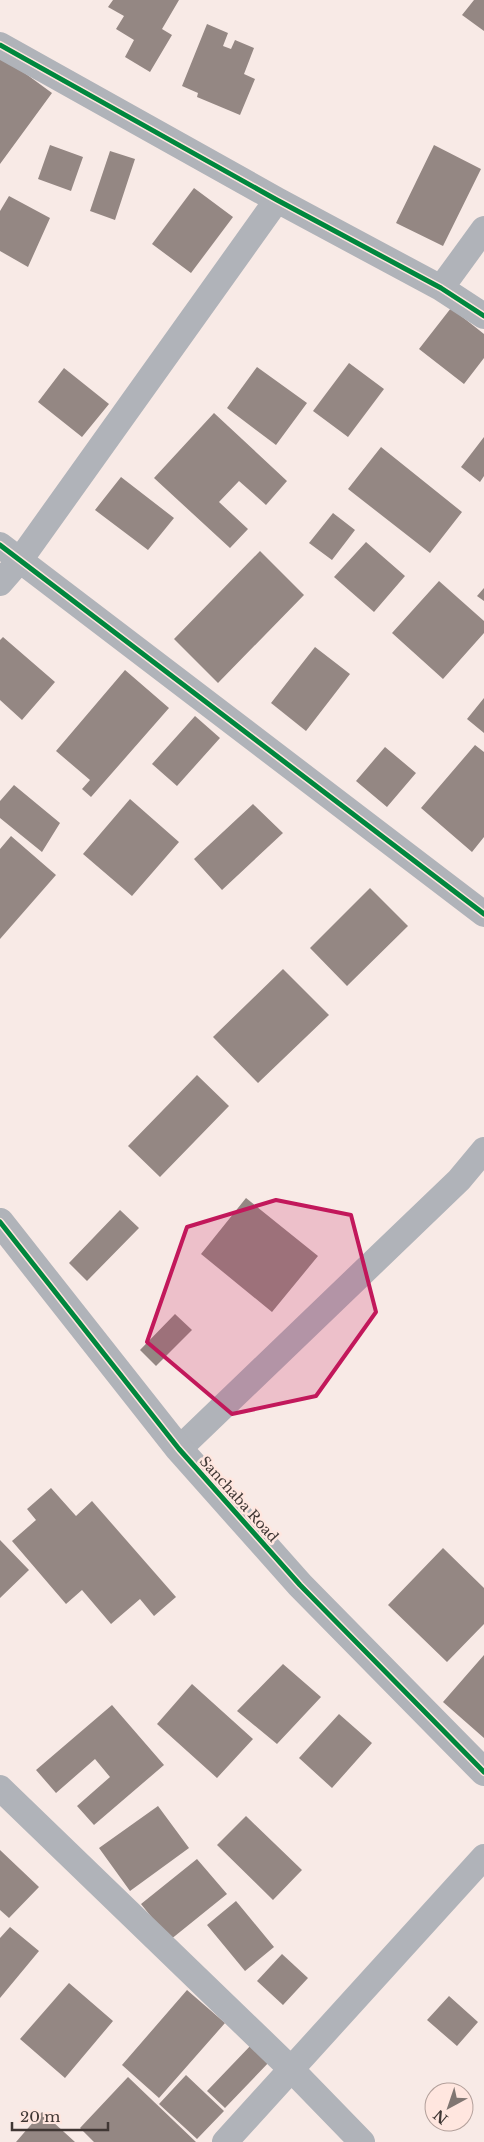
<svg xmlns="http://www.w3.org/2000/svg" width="484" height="2142" viewBox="0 0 484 2142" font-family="'Libre Baskerville',serif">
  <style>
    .building { fill: #948783 }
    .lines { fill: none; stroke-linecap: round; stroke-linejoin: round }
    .minor { stroke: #b0b3b9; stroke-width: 26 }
    .tertiary { stroke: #b0b3b9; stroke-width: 28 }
    .cycleway-casing { stroke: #ffe6df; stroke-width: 8 }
    .cycleway { stroke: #00873e; stroke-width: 5 }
    .marked { fill: #c2185b; fill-opacity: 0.2; stroke: #c2185b; stroke-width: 4; stroke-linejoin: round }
    .labels { text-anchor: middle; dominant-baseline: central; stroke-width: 5; stroke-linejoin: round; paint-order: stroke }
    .street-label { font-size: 14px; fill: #403734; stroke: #ffe6df }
  </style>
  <rect width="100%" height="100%" fill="#f8eae6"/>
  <path class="building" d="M113,0H179L162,29L172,35L150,72L125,57L134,40L116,29L124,16L108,7Z
    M474,0H484V31L462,15Z
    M207,24L228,33L223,46L231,49L235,40L254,48L244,74L255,79L240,115L197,97L198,93L182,86Z
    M0,55L52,93L0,164Z
    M50,145L83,157L71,191L38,179Z
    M434,145L481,169L443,246L396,223Z
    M110,151L135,159L115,220L90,211Z
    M194,188L233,217L191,273L152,244Z
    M9,196L50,218L28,267L0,251V211Z
    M451,308L484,334V358L464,384L419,349Z
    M349,363L384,389L348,437L313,411Z
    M257,367L307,403L276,445L227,408Z
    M64,368L109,404L82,437L38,402Z
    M214,413L287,481L266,505L239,481L219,502L248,529L230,548L154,478Z
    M484,437V476L480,482L461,467Z
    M381,447L462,512L430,553L348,489Z
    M121,477L174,518L148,550L95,510Z
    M333,513L355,530L332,560L309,543Z
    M366,542L405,576L374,612L334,577Z
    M260,551L304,595L218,683L174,639Z
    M439,581L484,621V633L443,679L392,633Z
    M484,588V601L477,596Z
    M3,637L55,682L22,720L0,700V640Z
    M315,647L350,674L306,731L271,703Z
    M125,670L169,708L91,797L82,789L90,780L56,751Z
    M484,698V733L467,719Z
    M195,716L220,738L177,786L152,764Z
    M475,745L484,752V837L472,852L421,808Z
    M385,747L416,773L387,807L356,781Z
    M14,785L60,823L42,852L0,818V801Z
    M130,799L179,842L132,896L83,854Z
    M253,804L283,833L222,890L194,859Z
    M11,836L56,875L0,939V849Z
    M370,888L408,926L347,986L310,948Z
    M283,969L329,1015L258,1083L213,1037Z
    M197,1075L229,1106L160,1177L128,1146Z
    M246,1198L318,1256L272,1312L201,1254Z
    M120,1210L139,1228L87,1281L69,1263Z
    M175,1314L192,1330L156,1366L140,1350Z
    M51,1488L76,1516L92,1501L176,1597L154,1616L140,1599L111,1624L82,1590L66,1604L12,1541L36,1520L27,1509Z
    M0,1540L29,1570L0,1598Z
    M443,1548L484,1588V1624L447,1662L388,1605Z
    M484,1655V1738L443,1702Z
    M283,1664L321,1697L277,1744L237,1711Z
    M192,1684L253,1739L217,1778L157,1724Z
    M112,1705L164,1765L94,1825L77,1806L110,1777L95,1759L56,1793L36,1770Z
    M339,1714L372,1743L332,1788L299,1758Z
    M158,1806L189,1848L130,1891L99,1848Z
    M246,1816L302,1870L273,1900L217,1845Z
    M0,1850L39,1887L9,1918L0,1910Z
    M197,1859L227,1894L170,1940L141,1904Z
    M236,1901L274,1947L245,1971L207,1925Z
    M10,1927L39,1951L0,1998V1938Z
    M282,1954L308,1978L283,2005L257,1981Z
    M69,1983L113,2021L65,2078L20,2039Z
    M187,1990L225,2023L159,2098L122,2065Z
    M449,1996L478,2022L457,2046L427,2020Z
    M253,2043L271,2060L225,2108L207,2091Z
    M186,2075L224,2111L197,2139L159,2104Z
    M128,2077L196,2142H94L80,2128Z
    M42,2112L75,2142H16Z"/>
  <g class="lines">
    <path class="minor" d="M0,45L277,200L441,288L484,316
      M441,288L484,229
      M0,545L484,914
      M0,583L20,560L277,200
      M179,1449L459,1180L484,1150
      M0,1788L291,2069L362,2142
      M225,2142L484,1857"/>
    <path class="tertiary" d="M0,1222L179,1449L300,1585L484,1772"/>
    <defs>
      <path id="cycleway" d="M0,45L277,200L441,288L484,316
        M0,545L484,914
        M0,1222L179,1449L300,1585L484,1772"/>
    </defs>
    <use href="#cycleway" class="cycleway-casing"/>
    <use href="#cycleway" class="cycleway"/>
  </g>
  <path class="marked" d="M276,1200L351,1215L376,1312L316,1396L232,1414L147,1342L187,1227Z"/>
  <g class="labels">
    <g class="street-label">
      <text transform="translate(239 1499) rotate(48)">Sanchaba Road</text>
    </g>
  </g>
  <g transform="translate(449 2107) rotate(220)"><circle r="24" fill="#ffe6df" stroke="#b3a09b"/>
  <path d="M0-4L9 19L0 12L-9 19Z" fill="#807672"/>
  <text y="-8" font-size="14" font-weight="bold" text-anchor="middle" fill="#403734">N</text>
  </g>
  <path d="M12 2122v8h96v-8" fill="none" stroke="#403734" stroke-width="2.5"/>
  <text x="20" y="2122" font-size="15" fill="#403734" stroke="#ffe6df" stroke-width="4" paint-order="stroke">20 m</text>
</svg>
